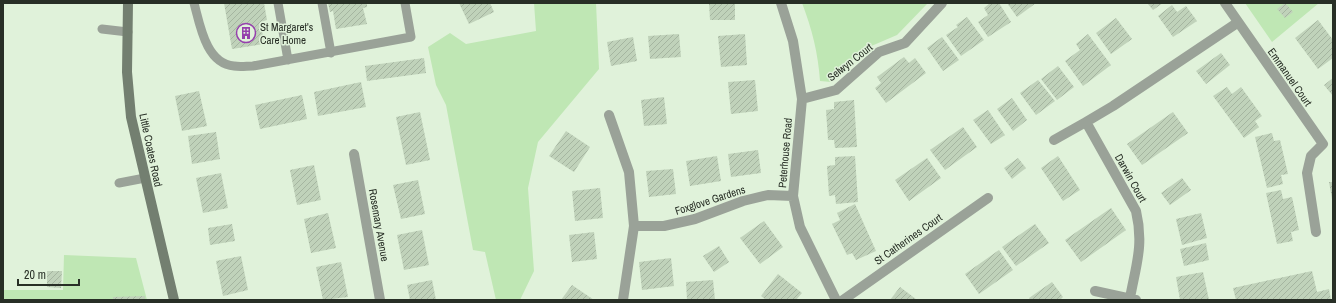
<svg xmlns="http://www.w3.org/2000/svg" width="1336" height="303" viewBox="0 0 1336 303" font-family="'Archivo Narrow',sans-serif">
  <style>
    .green { fill: #bfe7b4 }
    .building { fill: url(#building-hatch) }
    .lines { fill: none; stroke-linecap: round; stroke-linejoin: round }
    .lane { stroke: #9aa298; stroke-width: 9 }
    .street { stroke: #9aa298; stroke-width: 10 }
    .secondary { stroke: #737f70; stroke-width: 10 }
    .labels { text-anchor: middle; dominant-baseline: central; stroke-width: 3; stroke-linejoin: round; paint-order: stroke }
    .poi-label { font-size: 11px; fill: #282f26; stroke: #e0f2da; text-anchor: start }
    .street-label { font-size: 11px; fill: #282f26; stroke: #e0f2da }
  </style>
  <defs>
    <pattern id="building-hatch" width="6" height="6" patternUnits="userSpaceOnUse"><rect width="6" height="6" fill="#c0d2ba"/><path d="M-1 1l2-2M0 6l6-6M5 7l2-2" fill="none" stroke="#a5b5a0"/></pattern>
  </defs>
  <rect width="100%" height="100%" fill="#e0f2da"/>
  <path class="green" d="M534,3H596L599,69L538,142L528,188L534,271L520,300H496L485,252L473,250L446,105L436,85L428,47L450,33L466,44L536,31Z
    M802,3H928L897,35L862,50L831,82L820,81C818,53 812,29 802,3Z
    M1245,3H1319L1272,42Z
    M64,255L136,258L147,300H3V290H63Z"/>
  <path class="building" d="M224,3H264L267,20L261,22L264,44L232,49Z
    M328,3H367V7L363,8L367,24L336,29L333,11L330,12Z
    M459,3H490L494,12L469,24Z
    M709,3H735V20H710Z
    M990,3H999L1011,22L988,37L978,22L988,15L984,8Z
    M1007,3H1036L1017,17Z
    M1147,3H1163L1153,10Z
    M1285,3L1293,12L1285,18L1277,9Z
    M1172,5L1177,12L1186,6L1197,21L1173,37L1158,16Z
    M967,17L984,40L961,56L946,35L958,27L956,25Z
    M1116,18L1132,39L1111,54L1096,33Z
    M1318,20L1333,40V58L1318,69L1295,38Z
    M679,34L681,57L650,59L648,36Z
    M745,34L747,65L721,67L718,36Z
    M1088,34L1111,65L1083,86L1065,61L1080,50L1076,44Z
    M633,37L637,61L611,66L607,42Z
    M942,37L959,60L943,71L927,48Z
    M1221,53L1230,65L1206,84L1196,71Z
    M904,57L909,63L915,58L926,73L886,103L875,88L881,83L877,77Z
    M424,58L426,73L367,81L365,66Z
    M1058,66L1074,87L1057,100L1041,79Z
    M1333,78V96L1324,85Z
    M755,80L758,111L731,114L728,82Z
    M1038,80L1055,101L1036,115L1020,93Z
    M361,82L366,107L318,116L314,92Z
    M1227,87L1232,94L1241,87L1262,116L1255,121L1259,127L1244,138L1213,96Z
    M199,91L207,126L182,131L175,96Z
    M302,95L307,119L260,129L255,105Z
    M664,97L667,124L644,126L641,100Z
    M1012,98L1027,120L1013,131L997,109Z
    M854,100L857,147L835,148L834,140H828L826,110L834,109V102Z
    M988,110L1005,135L991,144L973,120Z
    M420,112L430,160L406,165L396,117Z
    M1173,112L1188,133L1142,165L1127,144Z
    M963,127L977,147L945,170L930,150Z
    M566,131L590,147L574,172L549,156Z
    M216,132L220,159L192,164L188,136Z
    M1272,133L1274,141L1280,140L1288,174L1281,175L1283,184L1267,188L1255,137Z
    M758,150L761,173L731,177L728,154Z
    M717,156L721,181L690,186L686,161Z
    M855,156L858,202L836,204L835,195L829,196L827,166L835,165V157Z
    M1058,156L1080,190L1063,201L1041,168Z
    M927,158L941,178L909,201L895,180Z
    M1018,158L1026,168L1012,179L1004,168Z
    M314,165L321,200L297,205L290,170Z
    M673,169L676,194L649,197L646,171Z
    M221,173L228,208L203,213L196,178Z
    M1182,178L1191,190L1170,205L1161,193Z
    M418,180L425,214L401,219L393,185Z
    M1329,182H1333V198L1332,199Z
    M600,188L603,218L575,221L572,191Z
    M1281,190L1283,199L1292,197L1299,230L1291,232L1293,241L1277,244L1266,193Z
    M855,204L876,251L856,260L852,253L847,255L832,224L840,220L837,213Z
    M1111,208L1126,230L1081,262L1065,240Z
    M328,213L336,248L311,253L304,219Z
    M1201,213L1207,238L1182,245L1176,219Z
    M764,221L783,247L760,264L740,238Z
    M232,224L235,241L210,245L208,228Z
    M1035,224L1049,243L1016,266L1002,247Z
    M422,230L429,265L404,270L397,235Z
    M594,232L597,259L572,262L569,235Z
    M1206,243L1209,260L1184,266L1180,249Z
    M719,246L729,262L714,272L703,256Z
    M999,250L1013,270L979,294L965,274Z
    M241,256L248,290L223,296L216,261Z
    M671,258L674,286L642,290L639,262Z
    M341,262L348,297L323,300L316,267Z
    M47,271H62L61,288L47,287Z
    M1312,271L1317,292L1329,289L1331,300H1236L1233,288Z
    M1203,272L1209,300H1180L1176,277Z
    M778,274L802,293L796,300H766L761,296Z
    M432,280L436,300H410L407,285Z
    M713,280L715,300H687L686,282Z
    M1052,282L1063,297L1060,300H1030L1029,298Z
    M572,285L594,300H561Z
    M900,287L912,296L917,300H890Z
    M145,296V300H113V297Z"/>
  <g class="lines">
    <path class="lane" d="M194,3C200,25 206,64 234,66C240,67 247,66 253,66L411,37L405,3
      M278,3L288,60
      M322,3L331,53
      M102,29L128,32
      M119,183L145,178"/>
    <path class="street" d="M781,3L793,41L802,99L793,196L800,227L836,300
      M1225,3L1323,144L1311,156L1307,173L1316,232
      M802,99L836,90L879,52L905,43L942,3
      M609,115L629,172L634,226L623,300
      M1054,140L1086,122
      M354,154L380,300
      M634,226H664L695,219L743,201L768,195L793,196
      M1095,291L1136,300
      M1130,298C1136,265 1144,245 1136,211L1086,122L1113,106L1237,23
      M843,300L988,198"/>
    <path class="secondary" d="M128,3L127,72L131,117L174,300"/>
  </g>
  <defs>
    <symbol id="building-ring" viewBox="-11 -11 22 22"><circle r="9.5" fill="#e0f2da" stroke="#9640ad" stroke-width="1.5"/><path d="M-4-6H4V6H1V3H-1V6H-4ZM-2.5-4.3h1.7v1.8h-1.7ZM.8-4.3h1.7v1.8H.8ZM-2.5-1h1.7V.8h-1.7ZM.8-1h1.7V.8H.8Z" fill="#9640ad"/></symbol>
  </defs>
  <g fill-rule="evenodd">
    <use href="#building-ring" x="235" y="22" width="22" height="22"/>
  </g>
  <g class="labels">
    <g class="poi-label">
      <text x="260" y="27">St Margaret's<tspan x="260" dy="13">Care Home</tspan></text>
    </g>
    <g class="street-label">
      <text transform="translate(850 62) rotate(-38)">Selwyn Court</text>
      <text transform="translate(1290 77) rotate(55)">Emmanuel Court</text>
      <text transform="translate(151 150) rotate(78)">Little Coates Road</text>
      <text transform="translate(785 153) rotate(-85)">Peterhouse Road</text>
      <text transform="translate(1131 178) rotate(61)">Darwin Court</text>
      <text transform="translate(710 200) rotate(-18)">Foxglove Gardens</text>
      <text transform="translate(379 225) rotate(80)">Rosemary Avenue</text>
      <text transform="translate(908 239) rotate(-35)">St Catherines Court</text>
    </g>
  </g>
  <rect width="1336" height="303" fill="none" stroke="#282f26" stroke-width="8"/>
  <path d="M18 279v6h61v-6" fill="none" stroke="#282f26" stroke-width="2"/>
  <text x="24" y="279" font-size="12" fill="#282f26" stroke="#e0f2da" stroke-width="3" paint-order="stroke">20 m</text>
</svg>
